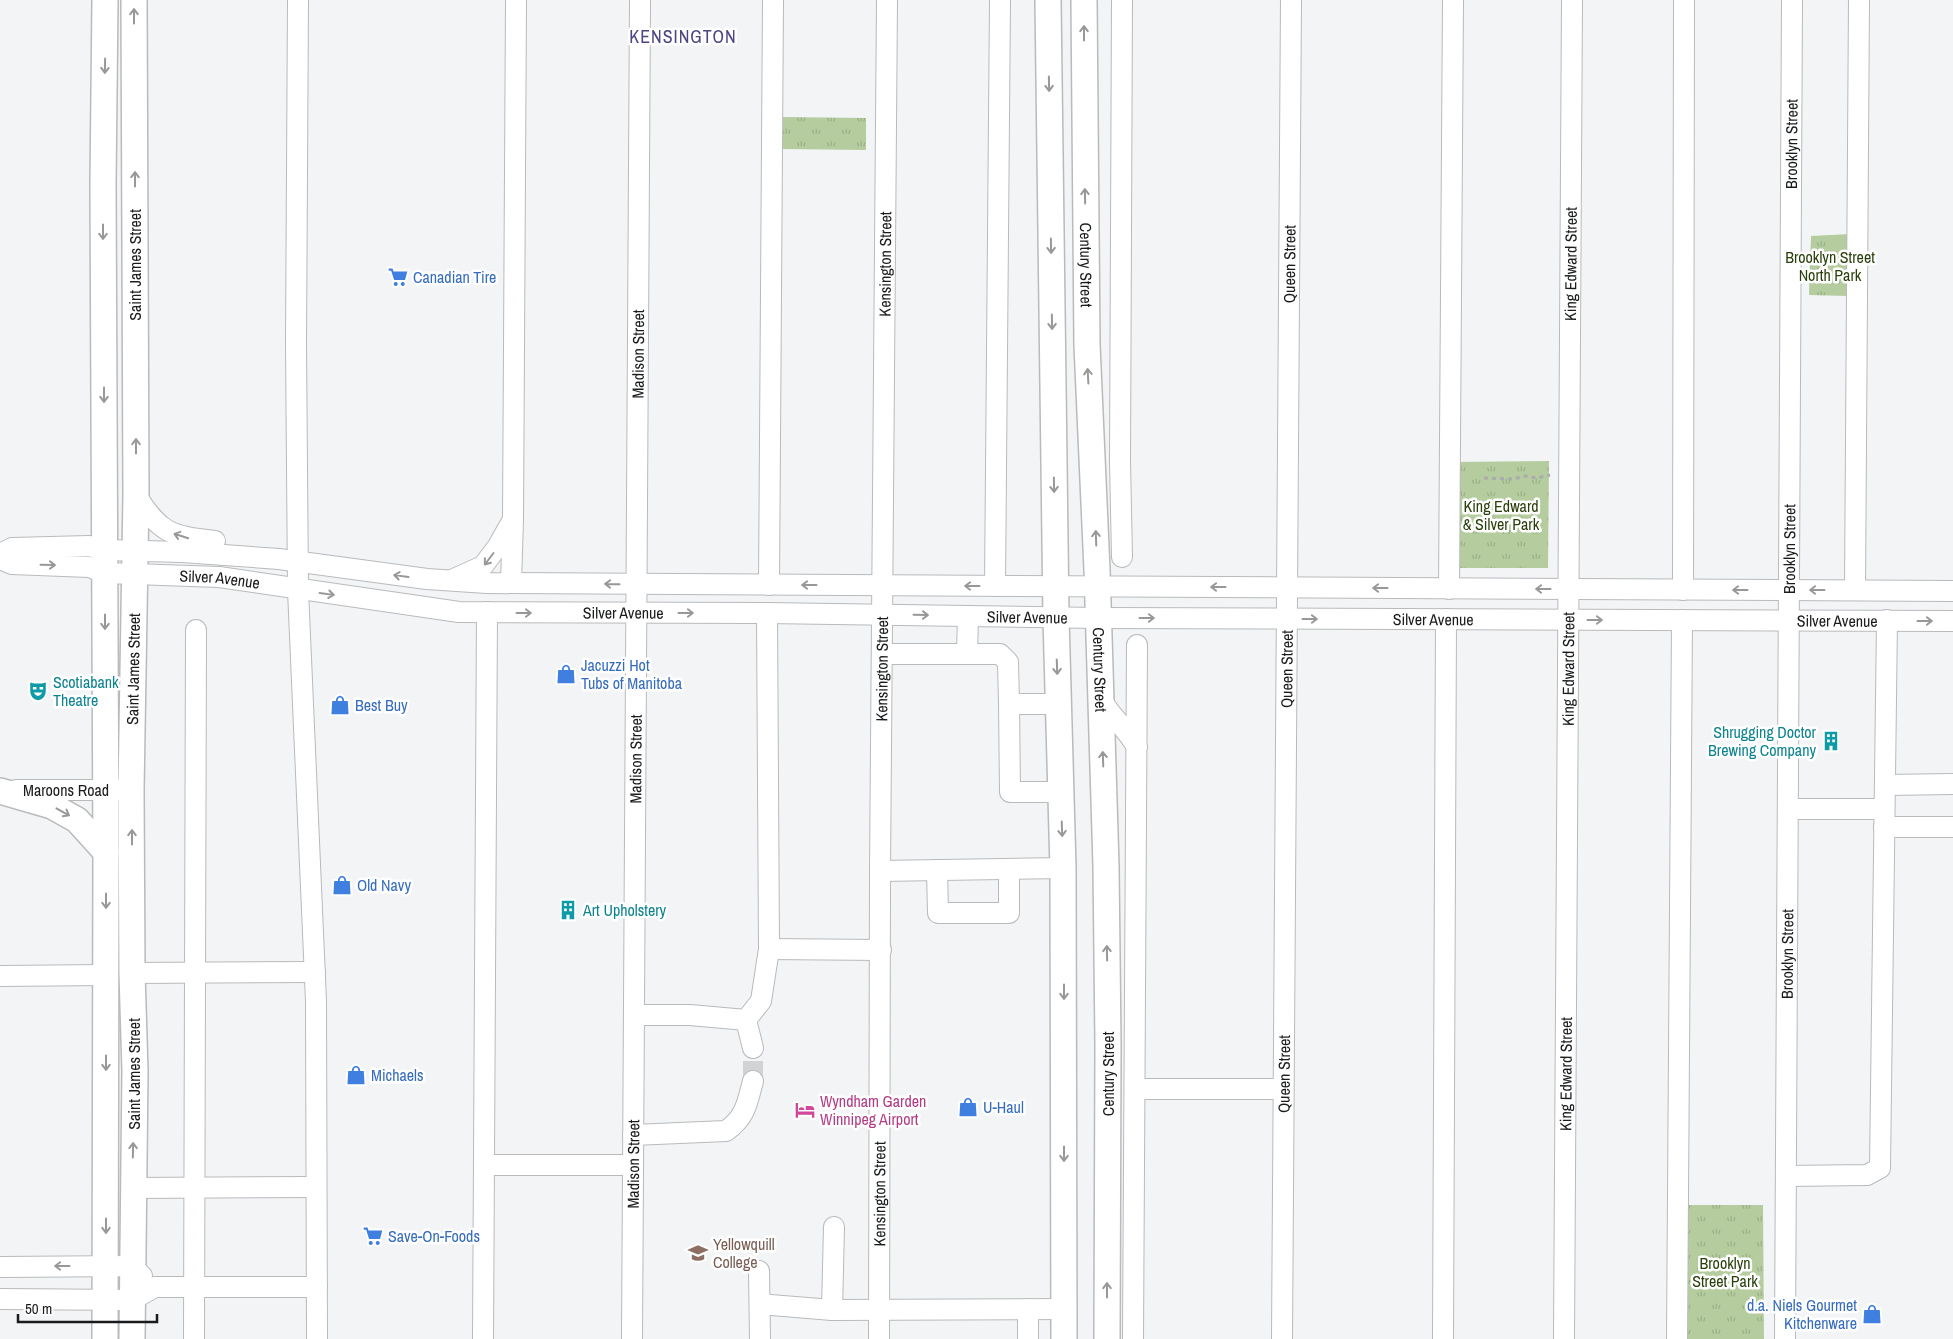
<svg xmlns="http://www.w3.org/2000/svg" width="1953" height="1339" viewBox="0 0 1953 1339" font-family="'Archivo Narrow',sans-serif">
  <style>
    .grass { fill: url(#grass-tufts) }
    .lines { fill: none; stroke-linecap: round; stroke-linejoin: round }
    .minor-tunnel { stroke: #d2d3d5; stroke-width: 20; stroke-dasharray: 20 10; stroke-linecap: butt }
    .minor-casing { stroke: #b8babc; stroke-width: 22 }
    .major-casing { stroke: #b8babc; stroke-width: 28 }
    .path { stroke: #a9abad; stroke-width: 3; stroke-dasharray: 4 4; stroke-linecap: butt }
    .minor { stroke: #fff; stroke-width: 20 }
    .major { stroke: #fff; stroke-width: 25 }
    .oneway { stroke: #989899 }
    .labels { text-anchor: middle; dominant-baseline: central; stroke-width: 5; stroke-linejoin: round; paint-order: stroke }
    .street-label { font-size: 16px; fill: #1a1b1c; stroke: #fff }
    .park-label { font-size: 16px; fill: #2a400c; stroke: #fff }
    .shop-label { font-size: 16px; fill: #366cbe; stroke: #fff; text-anchor: start }
    .culture-label { font-size: 16px; fill: #0d838f; stroke: #fff; text-anchor: start }
    .hotel-label { font-size: 16px; fill: #b23c85; stroke: #fff; text-anchor: start }
    .education-label { font-size: 16px; fill: #785e54; stroke: #fff; text-anchor: start }
    .neighbourhood-label { font-size: 18px; letter-spacing: 1px; fill: #4c4583; stroke: #fff }
  </style>
  <defs>
    <pattern id="grass-tufts" width="24" height="20" patternUnits="userSpaceOnUse" patternTransform="scale(1.25)"><rect width="24" height="20" fill="#b5cc9f"/><path d="M3 7l-1-3M5 7V3M7 7l1-3M15 17l-1-3M17 17v-4M19 17l1-3" fill="none" stroke="#9baf88"/></pattern>
  </defs>
  <rect width="100%" height="100%" fill="#f2f4f6"/>
  <path class="grass" d="M783,117L866,118V150L782,149Z
    M1851,234L1849,296L1809,295L1811,236Z
    M1549,461L1548,568H1453L1452,462Z
    M1686,1205H1763L1764,1339H1685Z"/>
  <g class="lines">
    <path class="minor-tunnel" d="M753,1081V1048"/>
    <defs>
      <g id="minor">
        <path d="M298,0L296,344L298,590L316,1001L317,1339"/>
        <path d="M1122,0L1120,462L1122,557"/>
        <path d="M136,495C160,533 170,536 215,541"/>
        <path d="M0,554L12,548L89,546L105,550L182,552L279,559L427,579L487,583L1953,591"/>
        <path id="s1" d="M0,559L12,564L89,567L105,573L219,577L459,612L767,613L1098,618L1953,621"/>
        <path d="M454,579L483,566L498,546L511,523"/>
        <path d="M511,583L513,520L516,0"/>
        <path d="M769,585L773,0"/>
        <path d="M995,586L1000,0"/>
        <path d="M1449,589L1453,0"/>
        <path d="M1683,590L1684,0"/>
        <path d="M1855,590L1859,0"/>
        <path d="M967,653L968,616"/>
        <path d="M883,654H1000L1008,662L1009,704"/>
        <path d="M1101,699C1111,717 1127,729 1137,747"/>
        <path d="M1059,704H1009L1010,792H1061"/>
        <path d="M1885,785L1953,784"/>
        <path id="s2" d="M16,790H119"/>
        <path d="M1788,809H1884"/>
        <path d="M1884,827H1953"/>
        <path d="M937,870L938,913H1009V869"/>
        <path d="M880,871L1063,868"/>
        <path d="M769,949L881,950"/>
        <path d="M132,973L315,972"/>
        <path d="M0,976L106,975"/>
        <path d="M634,1015H690L746,1020L753,1048"/>
        <path d="M746,1020L761,1001L769,949L767,613"/>
        <path d="M1135,1089H1283"/>
        <path d="M633,1135L726,1131C746,1117 747,1103 753,1081"/>
        <path d="M484,1165H633"/>
        <path d="M1786,1176L1867,1175L1880,1168L1887,620"/>
        <path d="M133,1188L316,1187"/>
        <path d="M0,1267L132,1266L142,1276"/>
        <path d="M759,1271L760,1339"/>
        <path d="M0,1299L132,1300L155,1287H317"/>
        <path d="M760,1304L832,1310L1064,1309"/>
        <path d="M1028,1309V1339"/>
        <path d="M832,1310L834,1227"/>
        <path d="M194,1339L196,630"/>
        <path d="M483,1339L487,612"/>
        <path id="s3" d="M632,1339L640,0"/>
        <path id="s4" d="M879,1339L880,871L887,0"/>
        <path d="M1133,1339L1137,645"/>
        <path id="s5" d="M1282,1339L1291,0"/>
        <path d="M1443,1339L1446,619"/>
        <path id="s6" d="M1564,1339L1572,0"/>
        <path d="M1677,1339L1682,620"/>
        <path id="s7" d="M1785,1339L1792,0"/>
      </g>
      <g id="major">
        <path d="M105,0L103,184L106,852L105,1339"/>
        <path d="M1048,0L1056,618L1063,868L1064,1339"/>
        <path id="s8" d="M1084,0L1087,345L1097,570L1106,866L1108,1045L1107,1339"/>
        <path d="M0,791L52,806L77,820L106,852"/>
        <path id="s9" d="M132,1339L135,1071L132,973L131,790L136,495L134,0"/>
      </g>
    </defs>
    <use href="#minor" class="minor-casing"/>
    <use href="#major" class="major-casing"/>
    <path class="path" d="M1484,478L1513,479L1526,476L1537,478L1550,475"/>
    <use href="#minor" class="minor"/>
    <use href="#major" class="major"/>
  </g>
  <defs><path id="oneway-shaft" d="M-6 0H5M1.5-3L5.5 0L1.5 3" fill="none" stroke-width="1.6" stroke-linecap="round" stroke-linejoin="round" transform="scale(1.25)"/></defs>
  <g class="oneway">
    <use href="#oneway-shaft" transform="translate(134 16) rotate(-90)"/>
    <use href="#oneway-shaft" transform="translate(1084 33) rotate(-90)"/>
    <use href="#oneway-shaft" transform="translate(105 66) rotate(91)"/>
    <use href="#oneway-shaft" transform="translate(1049 84) rotate(89)"/>
    <use href="#oneway-shaft" transform="translate(135 179) rotate(-90)"/>
    <use href="#oneway-shaft" transform="translate(1085 196) rotate(-91)"/>
    <use href="#oneway-shaft" transform="translate(103 232) rotate(90)"/>
    <use href="#oneway-shaft" transform="translate(1051 246) rotate(89)"/>
    <use href="#oneway-shaft" transform="translate(1052 322) rotate(89)"/>
    <use href="#oneway-shaft" transform="translate(1088 376) rotate(-93)"/>
    <use href="#oneway-shaft" transform="translate(104 395) rotate(90)"/>
    <use href="#oneway-shaft" transform="translate(136 446) rotate(-90)"/>
    <use href="#oneway-shaft" transform="translate(1054 485) rotate(89)"/>
    <use href="#oneway-shaft" transform="translate(181 536) rotate(-162)"/>
    <use href="#oneway-shaft" transform="translate(1096 538) rotate(-92)"/>
    <use href="#oneway-shaft" transform="translate(489 559) rotate(127)"/>
    <use href="#oneway-shaft" transform="translate(48 565) rotate(1)"/>
    <use href="#oneway-shaft" transform="translate(401 576) rotate(-172)"/>
    <use href="#oneway-shaft" transform="translate(612 584) rotate(-179)"/>
    <use href="#oneway-shaft" transform="translate(809 585) rotate(-180)"/>
    <use href="#oneway-shaft" transform="translate(972 586) rotate(-180)"/>
    <use href="#oneway-shaft" transform="translate(1218 587) rotate(-180)"/>
    <use href="#oneway-shaft" transform="translate(1380 588) rotate(-180)"/>
    <use href="#oneway-shaft" transform="translate(1543 589) rotate(-180)"/>
    <use href="#oneway-shaft" transform="translate(1740 590) rotate(-180)"/>
    <use href="#oneway-shaft" transform="translate(1817 590) rotate(-180)"/>
    <use href="#oneway-shaft" transform="translate(327 594) rotate(8)"/>
    <use href="#oneway-shaft" transform="translate(524 613)"/>
    <use href="#oneway-shaft" transform="translate(686 613)"/>
    <use href="#oneway-shaft" transform="translate(921 615) rotate(1)"/>
    <use href="#oneway-shaft" transform="translate(1147 618)"/>
    <use href="#oneway-shaft" transform="translate(1310 619)"/>
    <use href="#oneway-shaft" transform="translate(1595 620)"/>
    <use href="#oneway-shaft" transform="translate(1925 621)"/>
    <use href="#oneway-shaft" transform="translate(105 622) rotate(90)"/>
    <use href="#oneway-shaft" transform="translate(1057 667) rotate(88)"/>
    <use href="#oneway-shaft" transform="translate(1103 759) rotate(-92)"/>
    <use href="#oneway-shaft" transform="translate(63 812) rotate(29)"/>
    <use href="#oneway-shaft" transform="translate(1062 829) rotate(88)"/>
    <use href="#oneway-shaft" transform="translate(132 837) rotate(-90)"/>
    <use href="#oneway-shaft" transform="translate(106 901) rotate(90)"/>
    <use href="#oneway-shaft" transform="translate(1107 953) rotate(-91)"/>
    <use href="#oneway-shaft" transform="translate(1064 992) rotate(90)"/>
    <use href="#oneway-shaft" transform="translate(106 1063) rotate(90)"/>
    <use href="#oneway-shaft" transform="translate(133 1150) rotate(-89)"/>
    <use href="#oneway-shaft" transform="translate(1064 1154) rotate(90)"/>
    <use href="#oneway-shaft" transform="translate(106 1226) rotate(90)"/>
    <use href="#oneway-shaft" transform="translate(62 1266) rotate(180)"/>
    <use href="#oneway-shaft" transform="translate(1107 1290) rotate(-90)"/>
  </g>
  <defs>
    <symbol id="supermarket-bare" viewBox="-9 -9 18 18"><path d="M-6-5.5h2.5l.6 2H6L4.5 2H-2.5L-4.4-4H-6ZM-1.5 3.2a1.3 1.3 0 1 0 .1 0ZM3 3.2a1.3 1.3 0 1 0 .1 0Z" fill="#3f7fe0" stroke="#fff" stroke-width="2.5" paint-order="stroke"/></symbol>
    <symbol id="shop-bare" viewBox="-9 -9 18 18"><path d="M-5-2.5h2.3a2.7 3.5 0 0 1 5.4 0H5L5.5 6h-11ZM-1.5-2.5h3a1.5 2.3 0 0 0-3 0Z" fill="#3f7fe0" stroke="#fff" stroke-width="2.5" paint-order="stroke"/></symbol>
    <symbol id="theatre-bare" viewBox="-9 -9 18 18"><path d="M-5-5.5Q0-4 5-5.5V0Q5 5 0 6Q-5 5-5 0ZM-3.3-2.5H-1v1.5H-3.3ZM1-2.5H3.3v1.5H1ZM-2.8 1Q0 5.5 2.8 1Z" fill="#0f9aa8" stroke="#fff" stroke-width="2.5" paint-order="stroke"/></symbol>
    <symbol id="building-bare" viewBox="-9 -9 18 18"><path d="M-4-6H4V6H1V3H-1V6H-4ZM-2.5-4.3h1.7v1.8h-1.7ZM.8-4.3h1.7v1.8H.8ZM-2.5-1h1.7V.8h-1.7ZM.8-1h1.7V.8H.8Z" fill="#0f9aa8" stroke="#fff" stroke-width="2.5" paint-order="stroke"/></symbol>
    <symbol id="hotel-bare" viewBox="-9 -9 18 18"><path d="M-6-4.5h1.5V1H6V5H4.5V3h-9V5H-6ZM-4 0a1.8 1.8 0 1 1 3.6 0ZM.5 0V-2.5h3Q6-2.5 6 0Z" fill="#d1479c" stroke="#fff" stroke-width="2.5" paint-order="stroke"/></symbol>
    <symbol id="university-bare" viewBox="-9 -9 18 18"><path d="M0-5L7-2L0 1L-7-2ZM-4 1L0 2.5L4 1V4Q0 6-4 4Z" fill="#8d6e63" stroke="#fff" stroke-width="2.5" paint-order="stroke"/></symbol>
  </defs>
  <g fill-rule="evenodd">
    <use href="#supermarket-bare" x="384" y="263" width="28" height="28"/>
    <use href="#shop-bare" x="552" y="660" width="28" height="28"/>
    <use href="#theatre-bare" x="24" y="677" width="28" height="28"/>
    <use href="#shop-bare" x="326" y="691" width="28" height="28"/>
    <use href="#building-bare" x="1817" y="727" width="28" height="28"/>
    <use href="#shop-bare" x="328" y="871" width="28" height="28"/>
    <use href="#building-bare" x="554" y="896" width="28" height="28"/>
    <use href="#shop-bare" x="342" y="1061" width="28" height="28"/>
    <use href="#shop-bare" x="954" y="1093" width="28" height="28"/>
    <use href="#hotel-bare" x="791" y="1096" width="28" height="28"/>
    <use href="#supermarket-bare" x="359" y="1222" width="28" height="28"/>
    <use href="#university-bare" x="684" y="1239" width="28" height="28"/>
    <use href="#shop-bare" x="1858" y="1300" width="28" height="28"/>
  </g>
  <g class="labels">
    <g class="street-label">
      <text stroke="none"><textPath href="#s7" startOffset="1195">Brooklyn Street</textPath></text>
      <text transform="translate(135 265) rotate(-90)">Saint James Street</text>
      <text stroke="none"><textPath href="#s4" startOffset="1075">Kensington Street</textPath></text>
      <text stroke="none"><textPath href="#s8" startOffset="265">Century Street</textPath></text>
      <text stroke="none"><textPath href="#s5" startOffset="1075">Queen Street</textPath></text>
      <text stroke="none"><textPath href="#s6" startOffset="1075">King Edward Street</textPath></text>
      <text stroke="none"><textPath href="#s3" startOffset="985">Madison Street</textPath></text>
      <text stroke="none"><textPath href="#s7" startOffset="790">Brooklyn Street</textPath></text>
      <text stroke="none"><textPath href="#s1" startOffset="222">Silver Avenue</textPath></text>
      <text stroke="none"><textPath href="#s1" startOffset="628">Silver Avenue</textPath></text>
      <text stroke="none"><textPath href="#s1" startOffset="1032">Silver Avenue</textPath></text>
      <text stroke="none"><textPath href="#s1" startOffset="1438">Silver Avenue</textPath></text>
      <text stroke="none"><textPath href="#s1" startOffset="1842">Silver Avenue</textPath></text>
      <text stroke="none"><textPath href="#s8" startOffset="670">Century Street</textPath></text>
      <text stroke="none"><textPath href="#s5" startOffset="670">Queen Street</textPath></text>
      <text stroke="none"><textPath href="#s6" startOffset="670">King Edward Street</textPath></text>
      <text stroke="none"><textPath href="#s9" startOffset="670">Saint James Street</textPath></text>
      <text stroke="none"><textPath href="#s4" startOffset="670">Kensington Street</textPath></text>
      <text stroke="none"><textPath href="#s3" startOffset="580">Madison Street</textPath></text>
      <text stroke="none"><textPath href="#s2" startOffset="50">Maroons Road</textPath></text>
      <text stroke="none"><textPath href="#s7" startOffset="385">Brooklyn Street</textPath></text>
      <text transform="translate(134 1074) rotate(-90)">Saint James Street</text>
      <text transform="translate(1108 1074) rotate(-90)">Century Street</text>
      <text stroke="none"><textPath href="#s5" startOffset="265">Queen Street</textPath></text>
      <text stroke="none"><textPath href="#s6" startOffset="265">King Edward Street</textPath></text>
      <text stroke="none"><textPath href="#s3" startOffset="175">Madison Street</textPath></text>
      <text stroke="none"><textPath href="#s4" startOffset="145">Kensington Street</textPath></text>
    </g>
    <g class="park-label">
      <text x="1830" y="257">Brooklyn Street<tspan x="1830" dy="18">North Park</tspan></text>
      <text x="1501" y="506">King Edward<tspan x="1501" dy="18">&amp; Silver Park</tspan></text>
      <text x="1725" y="1263">Brooklyn<tspan x="1725" dy="18">Street Park</tspan></text>
    </g>
    <g class="shop-label">
      <text x="413" y="277">Canadian Tire</text>
      <text x="581" y="665">Jacuzzi Hot<tspan x="581" dy="18">Tubs of Manitoba</tspan></text>
      <text x="355" y="705">Best Buy</text>
      <text x="357" y="885">Old Navy</text>
      <text x="371" y="1075">Michaels</text>
      <text x="983" y="1107">U-Haul</text>
      <text x="388" y="1236">Save-On-Foods</text>
      <text x="1857" y="1305" text-anchor="end">d.a. Niels Gourmet<tspan x="1857" dy="18">Kitchenware</tspan></text>
    </g>
    <g class="culture-label">
      <text x="53" y="682">Scotiabank<tspan x="53" dy="18">Theatre</tspan></text>
      <text x="1816" y="732" text-anchor="end">Shrugging Doctor<tspan x="1816" dy="18">Brewing Company</tspan></text>
      <text x="583" y="910">Art Upholstery</text>
    </g>
    <g class="hotel-label">
      <text x="820" y="1101">Wyndham Garden<tspan x="820" dy="18">Winnipeg Airport</tspan></text>
    </g>
    <g class="education-label">
      <text x="713" y="1244">Yellowquill<tspan x="713" dy="18">College</tspan></text>
    </g>
    <g class="neighbourhood-label">
      <text x="683" y="36">KENSINGTON</text>
    </g>
  </g>
  <path d="M18 1314v8h139v-8" fill="none" stroke="#1a1b1c" stroke-width="2.5"/>
  <text x="25" y="1314" font-size="15" fill="#1a1b1c" stroke="#ffffff" stroke-width="4" paint-order="stroke">50 m</text>
</svg>
